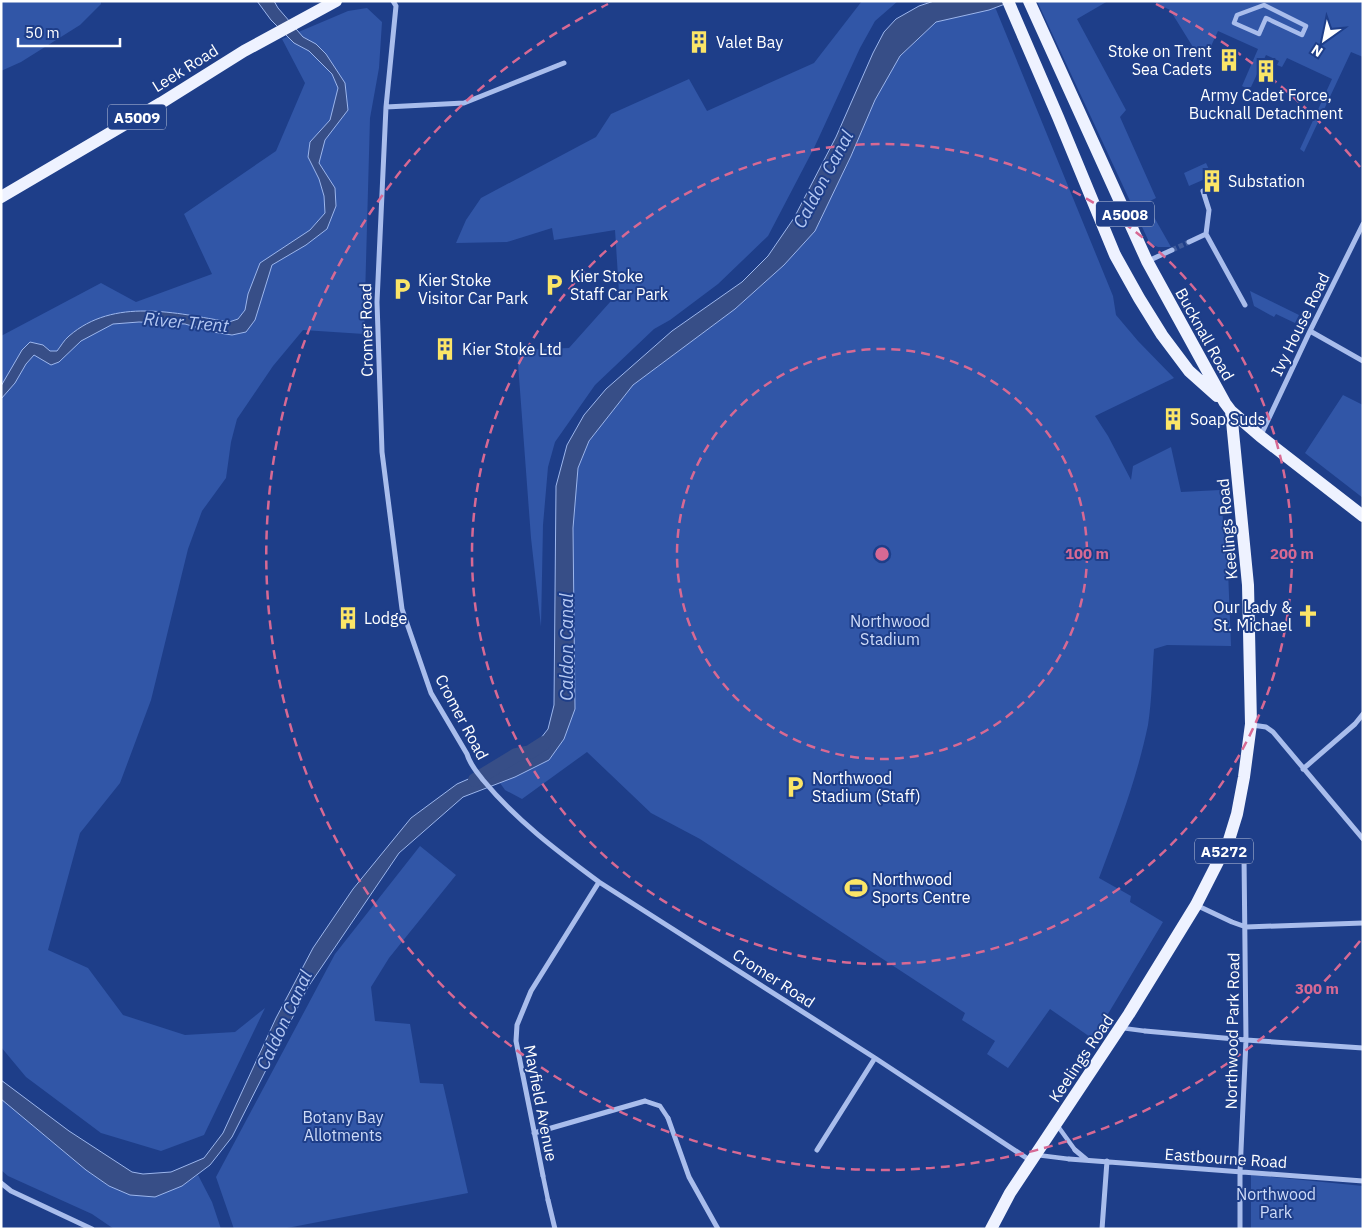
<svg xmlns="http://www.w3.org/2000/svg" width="1364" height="1230" viewBox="0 0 1364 1230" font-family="'IBM Plex Sans',sans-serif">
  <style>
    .green { fill: #3156a7 }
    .water { fill: #374e87; stroke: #9cb6ed }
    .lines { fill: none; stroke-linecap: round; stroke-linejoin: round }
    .canal { stroke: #374e87; stroke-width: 14 }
    .minor-tunnel { stroke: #405b9b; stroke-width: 5; stroke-dasharray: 5 2.5; stroke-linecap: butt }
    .pedestrian { stroke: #a9bdec; stroke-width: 4.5 }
    .minor { stroke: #a9bdec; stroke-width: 5 }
    .primary { stroke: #eef2ff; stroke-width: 12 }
    .ring { fill: none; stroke: #d76994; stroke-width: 2.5; stroke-dasharray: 9 6 }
    .labels { text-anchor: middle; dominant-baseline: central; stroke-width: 4; stroke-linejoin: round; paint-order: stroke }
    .shield { fill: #1e3e89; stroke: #bcc5dc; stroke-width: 1 }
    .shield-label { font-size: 15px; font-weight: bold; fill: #fff }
    .poi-label { font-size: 16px; fill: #fff; stroke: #1e3e89; text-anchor: start }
    .street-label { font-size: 16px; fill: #fff; stroke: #1e3e89 }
    .park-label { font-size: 16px; fill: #cedbf8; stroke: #1e3e89 }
    .water-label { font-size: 18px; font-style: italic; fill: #b4c8f3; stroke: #1e3e89 }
    .centre { fill: #d76994; stroke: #1e3e89; stroke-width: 2.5 }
    .ring-label { font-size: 15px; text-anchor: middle; font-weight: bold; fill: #d76994; stroke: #1e3e89; stroke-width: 4; stroke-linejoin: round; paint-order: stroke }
  </style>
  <rect width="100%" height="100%" fill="#1e3e89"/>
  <path class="green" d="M1,1H101V4L80,25L21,62L1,71Z
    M862,1H898L875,21L860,48L814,148L768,236L718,284L670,320L654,329L595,385L555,442L548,467L543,525L541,627L531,538L517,350L569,348L619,292L615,230L554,240L552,228L507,242L456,243L466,220L481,198L596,137L611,114L689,79L707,111L814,63Z
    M1037,1H1108L1077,19L1126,110L1120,117L1156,198L1146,203L1171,247H1158L1150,244Z
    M1152,1H1363V57L1351,52L1304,152L1300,149L1332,79L1287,58L1282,67L1277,65L1279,61L1266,55L1251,87L1246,88L1242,86L1258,49L1218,31L1206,57L1204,56L1201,60L1170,10Z
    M995,7L1113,296L1116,315L1138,341L1174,378L1095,416L1108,436L1131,480L1133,466L1171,447L1181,492L1220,490L1228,570L1231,646L1167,645L1154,649C1152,674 1152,700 1148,725C1137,778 1118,828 1099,878L1131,896L1130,902L1163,922L1093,1039L1050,1009L1008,1068L987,1054L995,1041L962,1020L965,1013L700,839L651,813L587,752L522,799L505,790L500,783L549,760L575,709L573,528L578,468L589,441L633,385L735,309L784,265L815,231L851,156L875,100L899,57L936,22Z
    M367,8L382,22L379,68L370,118L364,334L303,330L273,366L237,419L231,442L226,478L202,511L188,549L151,700L120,783L80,833L48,950L88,968L123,1015L185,1035L235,1032L265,1008L204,1135L161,1151L101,1133L26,1077L1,1047V336L101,283L136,302L212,274L184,214L276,151L305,83L282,39L348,11Z
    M1206,163L1212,176L1189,186L1184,173Z
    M1250,291L1299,315L1295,323L1276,314L1274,317L1254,306Z
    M1343,395L1363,405V498L1305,453Z
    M420,846L456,875L389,958L371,987L375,1021L410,1024L420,1083L443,1084L468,1193L282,1229H234L216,1177L335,954Z
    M1,1099L86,1170L109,1186H182L198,1175L212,1202L221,1229H114L92,1214L8,1176L1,1170Z
    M1251,1175L1363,1186V1229H1251Z"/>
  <path class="water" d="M257,1H274L278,8L303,37L316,44L326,54L345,83L348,110L325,140L319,163L335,188L336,206L327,229L306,245L272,265L255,320L246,332L232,335L213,332L185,324L139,322L113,324L81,341L59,362L51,365L34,355L26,364L15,383L1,399V386L22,350L30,342L43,345L50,351H57C61,346 64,340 69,336C114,297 176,313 229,322L238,319L245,310L248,294L260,263L310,230L325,213L324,196L319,179L308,157L310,142L330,120L338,88L332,74L309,51L294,43L271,20Z
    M934,1H1013L989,10L936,22L900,56L875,100L851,156L815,231L784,265L735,309L633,385L589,441L578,468L573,528L575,709L564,739L549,760L515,777L463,797L399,853L308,987L232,1137L210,1165L182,1186L155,1197L130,1195L109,1186L86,1170L1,1099V1080L69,1131L132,1172L143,1174L171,1172L204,1158L223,1133L276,1018L313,948L353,889L411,818L457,784L530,752L548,729L554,705L556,486L567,445L584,415L606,389L672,331L742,282L768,256L794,218L836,137L873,53L884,32L896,19L919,6Z"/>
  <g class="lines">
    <path class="canal" d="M475,780L516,755L530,752L544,743"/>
    <path class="minor-tunnel" d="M1172,250L1189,242"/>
    <path class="pedestrian" d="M1264,5L1306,26L1302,35L1266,18L1259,34L1234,23L1237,15Z
      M1122,1028L1145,1031
      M645,1101L660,1106L668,1118
      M1057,1125L1075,1150
      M1037,1155L1069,1159
      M543,1176L548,1200"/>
    <path class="minor" d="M393,1L396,6L386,107L377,302L382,452L402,609L431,693L467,754C470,765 477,772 483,780C516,820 557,851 599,882L875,1058L1031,1161
      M386,107L464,103L564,63
      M1203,191L1209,210L1206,234L1245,305
      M1189,242L1206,234
      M1148,261L1172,250
      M1310,331L1363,361
      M1261,435L1310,331L1363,224
      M1252,725L1266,727L1273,732L1363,839
      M1303,769L1355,724L1363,714
      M1230,840L1241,848L1244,856L1246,1040L1240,1172V1229
      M1196,905L1232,922L1246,927L1363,923
      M1145,1031L1246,1040L1363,1048
      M668,1118L689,1177L718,1229
      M534,1133L645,1101
      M817,1150L875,1058
      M1075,1150L1087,1160
      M1069,1159L1363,1181
      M543,1176L516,1041L517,1025L531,991L599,882
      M1,1183L11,1191L92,1229
      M548,1200L555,1229
      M1102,1229L1107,1161"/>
    <path class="primary" d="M1008,1L1058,117L1115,255L1139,298L1162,335L1189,371L1217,396
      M1029,1L1147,261L1225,403L1231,411L1260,436L1363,516
      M1,197L161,103L244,51L336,1
      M991,1229L1010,1193L1129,1014L1196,905L1229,840L1237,814L1244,777L1251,724L1248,585L1231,411"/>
  </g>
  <g class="ring">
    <circle cx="882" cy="554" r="205"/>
    <circle cx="882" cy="554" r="410"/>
    <path d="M1360 941A615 615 0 1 1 608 4M1156 4A615 615 0 0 1 1360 167"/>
  </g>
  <defs>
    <symbol id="building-bare" viewBox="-9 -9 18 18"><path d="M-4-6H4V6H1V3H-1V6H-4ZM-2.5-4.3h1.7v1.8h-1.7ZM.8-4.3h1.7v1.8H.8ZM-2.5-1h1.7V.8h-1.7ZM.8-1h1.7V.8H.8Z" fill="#fbe567" stroke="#1e3e89" stroke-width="2.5" paint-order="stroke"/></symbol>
    <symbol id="parking-bare" viewBox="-9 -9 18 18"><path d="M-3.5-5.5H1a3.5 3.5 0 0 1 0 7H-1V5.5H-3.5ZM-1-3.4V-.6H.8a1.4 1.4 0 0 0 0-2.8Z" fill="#fbe567" stroke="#1e3e89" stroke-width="2.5" paint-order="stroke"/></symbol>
    <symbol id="church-bare" viewBox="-9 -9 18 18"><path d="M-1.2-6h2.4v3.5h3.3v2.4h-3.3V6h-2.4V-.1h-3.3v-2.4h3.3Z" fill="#fbe567" stroke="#1e3e89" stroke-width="2.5" paint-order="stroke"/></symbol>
    <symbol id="stadium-bare" viewBox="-9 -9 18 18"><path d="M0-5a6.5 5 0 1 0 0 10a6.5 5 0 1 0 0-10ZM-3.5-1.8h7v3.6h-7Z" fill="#fbe567" stroke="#1e3e89" stroke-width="2.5" paint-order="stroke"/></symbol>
  </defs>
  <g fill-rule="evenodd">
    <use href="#building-bare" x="683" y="26" width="32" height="32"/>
    <use href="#building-bare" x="1213" y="44" width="32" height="32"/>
    <use href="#building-bare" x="1250" y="55" width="32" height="32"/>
    <use href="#building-bare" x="1196" y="165" width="32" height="32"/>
    <use href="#parking-bare" x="538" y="269" width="32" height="32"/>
    <use href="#parking-bare" x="386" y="273" width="32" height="32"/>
    <use href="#building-bare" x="429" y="333" width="32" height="32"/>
    <use href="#building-bare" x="1157" y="403" width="32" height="32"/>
    <use href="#church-bare" x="1292" y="600" width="32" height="32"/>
    <use href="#building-bare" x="332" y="602" width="32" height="32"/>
    <use href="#parking-bare" x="779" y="771" width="32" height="32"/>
    <use href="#stadium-bare" x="840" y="872" width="32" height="32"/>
  </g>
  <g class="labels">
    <g class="shield">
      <rect x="108" y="104.5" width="58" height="25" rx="4"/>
      <rect x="1096" y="201.5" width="58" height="25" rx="4"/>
      <rect x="1195" y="838.5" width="58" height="25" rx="4"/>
    </g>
    <g class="shield-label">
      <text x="137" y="117">A5009</text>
      <text x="1125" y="214">A5008</text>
      <text x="1224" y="851">A5272</text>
    </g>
    <g class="poi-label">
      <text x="716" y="42">Valet Bay</text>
      <text x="1212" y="51" text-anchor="end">Stoke on Trent<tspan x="1212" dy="18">Sea Cadets</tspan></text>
      <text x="1266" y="95" text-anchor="middle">Army Cadet Force,<tspan x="1266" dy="18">Bucknall Detachment</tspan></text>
      <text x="1228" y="181">Substation</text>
      <text x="570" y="276">Kier Stoke<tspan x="570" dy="18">Staff Car Park</tspan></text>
      <text x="418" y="280">Kier Stoke<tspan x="418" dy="18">Visitor Car Park</tspan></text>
      <text x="462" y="349">Kier Stoke Ltd</text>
      <text x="1190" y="419">Soap Suds</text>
      <text x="1292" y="607" text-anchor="end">Our Lady &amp;<tspan x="1292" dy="18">St. Michael</tspan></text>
      <text x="364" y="618">Lodge</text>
      <text x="812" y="778">Northwood<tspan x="812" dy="18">Stadium (Staff)</tspan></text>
      <text x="872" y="879">Northwood<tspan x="872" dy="18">Sports Centre</tspan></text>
    </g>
    <g class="street-label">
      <text transform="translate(185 68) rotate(-32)">Leek Road</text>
      <text transform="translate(1300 324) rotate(-64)">Ivy House Road</text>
      <text transform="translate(366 330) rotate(-91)">Cromer Road</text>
      <text transform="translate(1205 334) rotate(61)">Bucknall Road</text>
      <text transform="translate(1227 529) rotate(-95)">Keelings Road</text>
      <text transform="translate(462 717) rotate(62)">Cromer Road</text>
      <text transform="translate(774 978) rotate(33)">Cromer Road</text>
      <text transform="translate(1232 1031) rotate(-89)">Northwood Park Road</text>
      <text transform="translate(1081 1058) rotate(-56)">Keelings Road</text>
      <text transform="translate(541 1103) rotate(79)">Mayfield Avenue</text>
      <text transform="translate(1226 1158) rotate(4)">Eastbourne Road</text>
    </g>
    <g class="park-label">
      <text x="890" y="621">Northwood<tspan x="890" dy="18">Stadium</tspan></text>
      <text x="343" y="1117">Botany Bay<tspan x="343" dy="18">Allotments</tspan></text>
      <text x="1276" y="1194">Northwood<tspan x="1276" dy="18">Park</tspan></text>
    </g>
    <g class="water-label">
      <text transform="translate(823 179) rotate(-62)">Caldon Canal</text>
      <text transform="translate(186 322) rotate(5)">River Trent</text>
      <text transform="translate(566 647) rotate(-90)">Caldon Canal</text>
      <text transform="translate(284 1020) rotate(-65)">Caldon Canal</text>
    </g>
  </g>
  <circle cx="882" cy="554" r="8" class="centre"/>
  <g class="ring-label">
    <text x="1087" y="559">100 m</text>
    <text x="1292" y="559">200 m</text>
    <text x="1317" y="994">300 m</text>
  </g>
  <rect width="1364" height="1230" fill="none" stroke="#ffffff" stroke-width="5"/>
  <g transform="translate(1324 40) rotate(213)" stroke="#1e3e89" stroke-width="4" paint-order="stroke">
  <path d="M0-4L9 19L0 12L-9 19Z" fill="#ffffff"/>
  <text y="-8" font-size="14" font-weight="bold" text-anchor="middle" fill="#ffffff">N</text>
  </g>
  <path d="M18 38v8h102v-8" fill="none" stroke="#ffffff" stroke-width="2.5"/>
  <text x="25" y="38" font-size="15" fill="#ffffff" stroke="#1e3e89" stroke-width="4" paint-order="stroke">50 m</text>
</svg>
